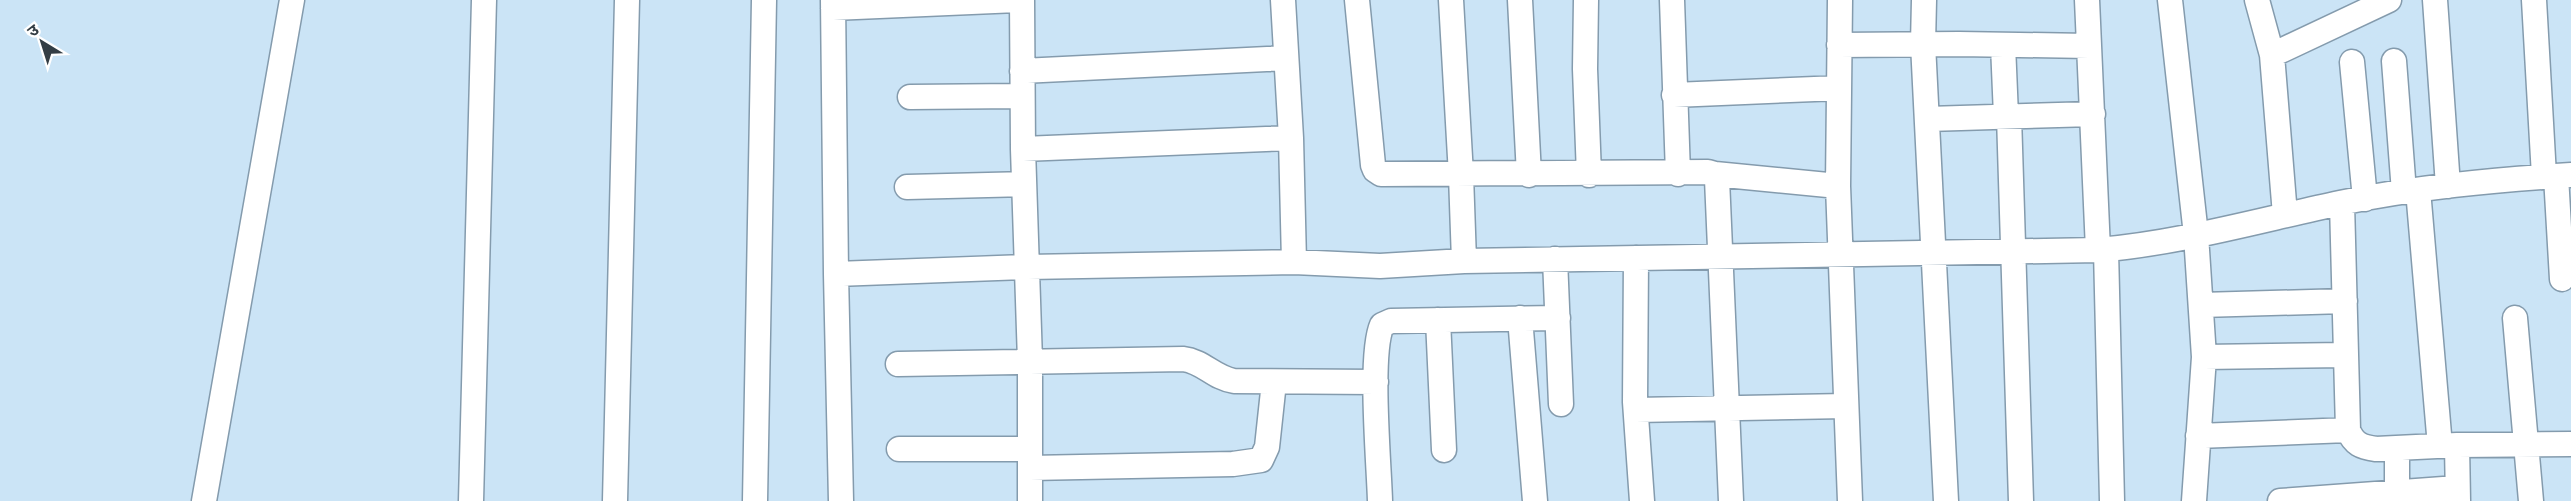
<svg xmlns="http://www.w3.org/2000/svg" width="2571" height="501" viewBox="0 0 2571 501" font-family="'DejaVu Sans','Noto Sans Devanagari',sans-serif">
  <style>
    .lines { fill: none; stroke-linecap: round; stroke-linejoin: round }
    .minor-casing { stroke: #849bad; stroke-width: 27 }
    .minor { stroke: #fff; stroke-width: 24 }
  </style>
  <rect width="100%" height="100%" fill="#cbe4f6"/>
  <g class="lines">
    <defs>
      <path id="minor" d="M833,0L836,274L1028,267L1294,262L1380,266L1464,261L2098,250C2180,243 2260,220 2340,203C2416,187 2494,180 2571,175
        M1022,0L1023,149L1030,361V501
        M1283,0L1291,138L1294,262
        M1357,0L1373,165L1375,170L1381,174L1708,172L1715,174L1717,179L1731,501
        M1451,0L1461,175L1464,261
        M1520,0L1529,175
        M1586,0L1585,69L1589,175
        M1672,0L1678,174
        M1840,0L1838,186L1850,501
        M1924,0L1923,44L1946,501
        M2087,0L2098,250
        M2170,0L2196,235L2204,357L2194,501
        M2257,0L2272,55L2285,215
        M2435,0L2448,186
        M2534,0L2544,176
        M833,8L1018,0
        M1839,45L1959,44L2089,46
        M2003,45L2006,116
        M2272,55L2389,0
        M2394,61L2404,192
        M2352,62L2365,199
        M1022,71L1286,58
        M1674,95L1839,88
        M910,97L1022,96
        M2009,116L2021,501
        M1928,119L2093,114
        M1023,149L1291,138
        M1715,174L1838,186
        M2556,176L2562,279
        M907,187L1024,184
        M2418,190L2440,446
        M2342,203L2348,430C2354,444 2361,447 2376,449L2457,445L2571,444
        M2106,250L2112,501
        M1636,258L1635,402L1642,501
        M1555,259L1561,404
        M836,274L841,501
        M2201,305L2345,301
        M1520,318L1535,501
        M2515,318L2531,501
        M1438,320L1444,450
        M2204,357L2346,355
        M898,364L1183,359C1203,361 1214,378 1234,381L1376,382
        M1636,410L1846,406
        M2198,436L2348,430
        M2457,445L2458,501
        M899,449H1030
        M1030,468L1233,464L1261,460L1267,447L1274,382
        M204,501L292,0
        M471,501L484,0
        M615,501L627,0
        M755,501L764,0
        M1380,501C1379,464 1369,354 1382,325L1391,321L1558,318
        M2280,501L2457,488
        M2397,501V448"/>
    </defs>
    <use href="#minor" class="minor-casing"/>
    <use href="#minor" class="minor"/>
  </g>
  <g transform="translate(42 42) rotate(322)" stroke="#ffffff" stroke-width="4.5" paint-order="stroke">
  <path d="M0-4.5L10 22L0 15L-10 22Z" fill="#333d44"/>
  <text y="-9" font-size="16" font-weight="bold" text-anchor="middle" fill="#333d44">उ</text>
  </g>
</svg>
